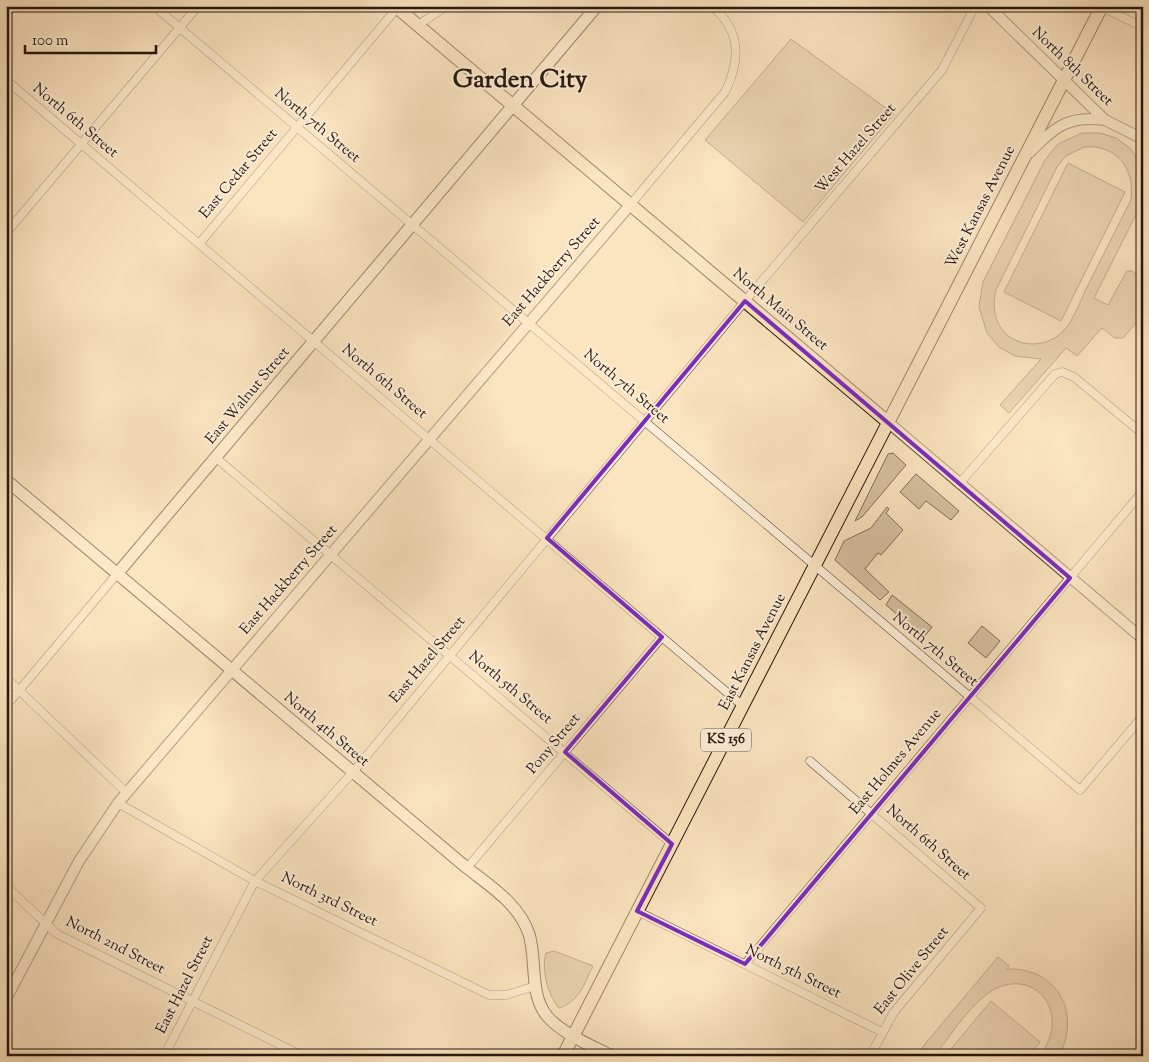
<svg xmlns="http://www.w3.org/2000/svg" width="1149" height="1062" viewBox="0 0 1149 1062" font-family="'Sorts Mill Goudy',serif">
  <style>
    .green { fill: #d7c1a2; stroke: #7e6c58; fill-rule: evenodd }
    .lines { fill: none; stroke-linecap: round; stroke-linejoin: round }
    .minor-casing { stroke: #5a4a3b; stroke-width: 9 }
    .tertiary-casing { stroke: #5a4a3b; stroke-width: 12 }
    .secondary-casing { stroke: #25170f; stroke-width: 13 }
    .primary-casing { stroke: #25170f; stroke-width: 14 }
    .minor { stroke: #fcedd6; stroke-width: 8 }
    .tertiary { stroke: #fcedd6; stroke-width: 10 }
    .secondary { stroke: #fcedd6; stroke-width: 11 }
    .primary { stroke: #fbe4c0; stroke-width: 12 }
    .marked { fill: none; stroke: #7b2cbf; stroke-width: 4; stroke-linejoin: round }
    .labels { text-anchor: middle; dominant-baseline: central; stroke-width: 4; stroke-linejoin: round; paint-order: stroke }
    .shield { fill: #fcedd6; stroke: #66574b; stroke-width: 1 }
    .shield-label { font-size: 14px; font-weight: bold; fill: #25170f }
    .street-label { font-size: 15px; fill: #25170f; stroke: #fcedd6 }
    .town-label { font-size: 25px; font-weight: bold; fill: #25170f; stroke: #fcedd6 }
  </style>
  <rect width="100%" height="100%" fill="#fbe4c0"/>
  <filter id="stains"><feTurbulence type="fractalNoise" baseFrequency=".004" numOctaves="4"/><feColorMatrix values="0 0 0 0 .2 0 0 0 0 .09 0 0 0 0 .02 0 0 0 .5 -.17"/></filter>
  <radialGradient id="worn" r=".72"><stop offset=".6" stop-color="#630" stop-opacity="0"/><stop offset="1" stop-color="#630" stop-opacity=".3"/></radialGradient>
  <path class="green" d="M791,39L894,114L803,222L705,140Z
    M1082,133H1100L1116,138L1131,149L1143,168V201L1094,298L1108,305L1127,271H1132L1143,280V315L1123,338H1115L1102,328L1077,356L1066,348L1009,413L1000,405L1041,359L1015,356L999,347L987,333L979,307L983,282L1045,160L1058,144ZM1084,147C1117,144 1135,169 1131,200C1116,230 1101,259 1086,289C1080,302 1074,319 1064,330C1049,347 1022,349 1005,333C994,321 992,305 996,290L1057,167L1066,156Z
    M1068,163L1125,192L1061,321L1004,292Z
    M893,453L906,465L862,517L855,521L888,454Z
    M916,474L959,511L951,520L926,501L919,509L900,492Z
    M887,507L889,509L886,513L903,530L881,555L878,553L865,569L889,592L880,600L835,560L844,541L871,528Z
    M892,595L932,627L924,637L886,605Z
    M982,626L1000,641L986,658L968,643Z
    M554,951L593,966C584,984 580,1001 559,1008C548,995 541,970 546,953Z
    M998,957L1009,966L1007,969C1057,967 1082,1013 1059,1056H1039C1071,1018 1040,969 997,988C974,998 950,1037 934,1056H915Z
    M991,1001L1040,1042L1029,1056H945Z"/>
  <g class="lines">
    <defs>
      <path id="minor" d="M154,6L1080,790L1143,716
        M1101,7L1143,27
        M418,25L447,6
        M6,80L743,706
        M630,205L725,92C741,60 741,29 711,6
        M6,233L198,6
        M199,244L397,8
        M215,457L672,844
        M959,484L1055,374L1062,372L1074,377L1143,434
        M6,678L127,793
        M6,706L117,574
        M810,761L981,908L894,1012L870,1056
        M118,803L255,881L489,995H506L535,986
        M467,868L662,637
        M6,886L57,934L303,1056
        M637,911L882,1032
        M745,964L1143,491
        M164,1056L255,881L353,772L745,301L942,70L975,6"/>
      <path id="tertiary" d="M988,6L1105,120L1143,139
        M1029,153C1055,127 1068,115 1105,120
        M889,423L1143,639
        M6,999L79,861L118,803L630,205"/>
      <path id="secondary" d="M6,480L467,868C490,886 519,904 529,934C537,959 529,994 547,1016C561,1033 592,1046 612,1056
        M117,574L597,6"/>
      <path id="primary" d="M395,6L889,423
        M563,1056L1102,6"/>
    </defs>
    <use href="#minor" class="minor-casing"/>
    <use href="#tertiary" class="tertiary-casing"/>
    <use href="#secondary" class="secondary-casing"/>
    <use href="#primary" class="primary-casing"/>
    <use href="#minor" class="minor"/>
    <use href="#tertiary" class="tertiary"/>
    <use href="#secondary" class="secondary"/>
    <use href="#primary" class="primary"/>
  </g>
  <path d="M0 0H1149V1062H0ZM745,301L1070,578L745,964L637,911L672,844L565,752L662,637L547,538Z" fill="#fbe4c0" fill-opacity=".55" fill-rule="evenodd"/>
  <path class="marked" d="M745,301L1070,578L745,964L637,911L672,844L565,752L662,637L547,538Z"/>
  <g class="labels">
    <rect class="shield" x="701" y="728.5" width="50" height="23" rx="4"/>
    <g class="shield-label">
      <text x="726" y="740">KS 156</text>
    </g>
    <g class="street-label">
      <text transform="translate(1072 67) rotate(44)">North 8th Street</text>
      <text transform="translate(75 121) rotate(40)">North 6th Street</text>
      <text transform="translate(317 126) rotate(40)">North 7th Street</text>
      <text transform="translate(856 149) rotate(-49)">West Hazel Street</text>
      <text transform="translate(239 174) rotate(-50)">East Cedar Street</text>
      <text transform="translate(981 207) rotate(-63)">West Kansas Avenue</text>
      <text transform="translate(552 272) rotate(-49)">East Hackberry Street</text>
      <text transform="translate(780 310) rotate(40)">North Main Street</text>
      <text transform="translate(384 382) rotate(40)">North 6th Street</text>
      <text transform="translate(626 387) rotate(40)">North 7th Street</text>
      <text transform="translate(248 396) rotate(-50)">East Walnut Street</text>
      <text transform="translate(289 580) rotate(-49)">East Hackberry Street</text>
      <text transform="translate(935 650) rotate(40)">North 7th Street</text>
      <text transform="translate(753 652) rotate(-63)">East Kansas Avenue</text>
      <text transform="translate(428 660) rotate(-50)">East Hazel Street</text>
      <text transform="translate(510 688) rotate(40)">North 5th Street</text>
      <text transform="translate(326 730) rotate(40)">North 4th Street</text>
      <text transform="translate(554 744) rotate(-50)">Pony Street</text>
      <text transform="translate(896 762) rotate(-50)">East Holmes Avenue</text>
      <text transform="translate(928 843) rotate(41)">North 6th Street</text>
      <text transform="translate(329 900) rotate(26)">North 3rd Street</text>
      <text transform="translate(115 946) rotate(27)">North 2nd Street</text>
      <text transform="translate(912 971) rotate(-51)">East Olive Street</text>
      <text transform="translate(793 972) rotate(26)">North 5th Street</text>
      <text transform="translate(185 985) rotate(-63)">East Hazel Street</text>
    </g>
    <g class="town-label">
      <text x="520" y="81">Garden City</text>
    </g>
  </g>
  <rect width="1149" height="1062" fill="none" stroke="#fbe4c0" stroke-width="25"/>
  <rect x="8" y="8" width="1134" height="1047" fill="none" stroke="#25170f" stroke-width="2.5"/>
  <rect x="12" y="12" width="1124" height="1037" fill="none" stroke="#25170f"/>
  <path d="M25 45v8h131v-8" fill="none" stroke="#25170f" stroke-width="2.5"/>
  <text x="32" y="45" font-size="15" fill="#25170f" stroke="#fcedd6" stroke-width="4" paint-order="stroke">100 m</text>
  <rect width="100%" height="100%" filter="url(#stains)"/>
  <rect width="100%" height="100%" fill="url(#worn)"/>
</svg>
